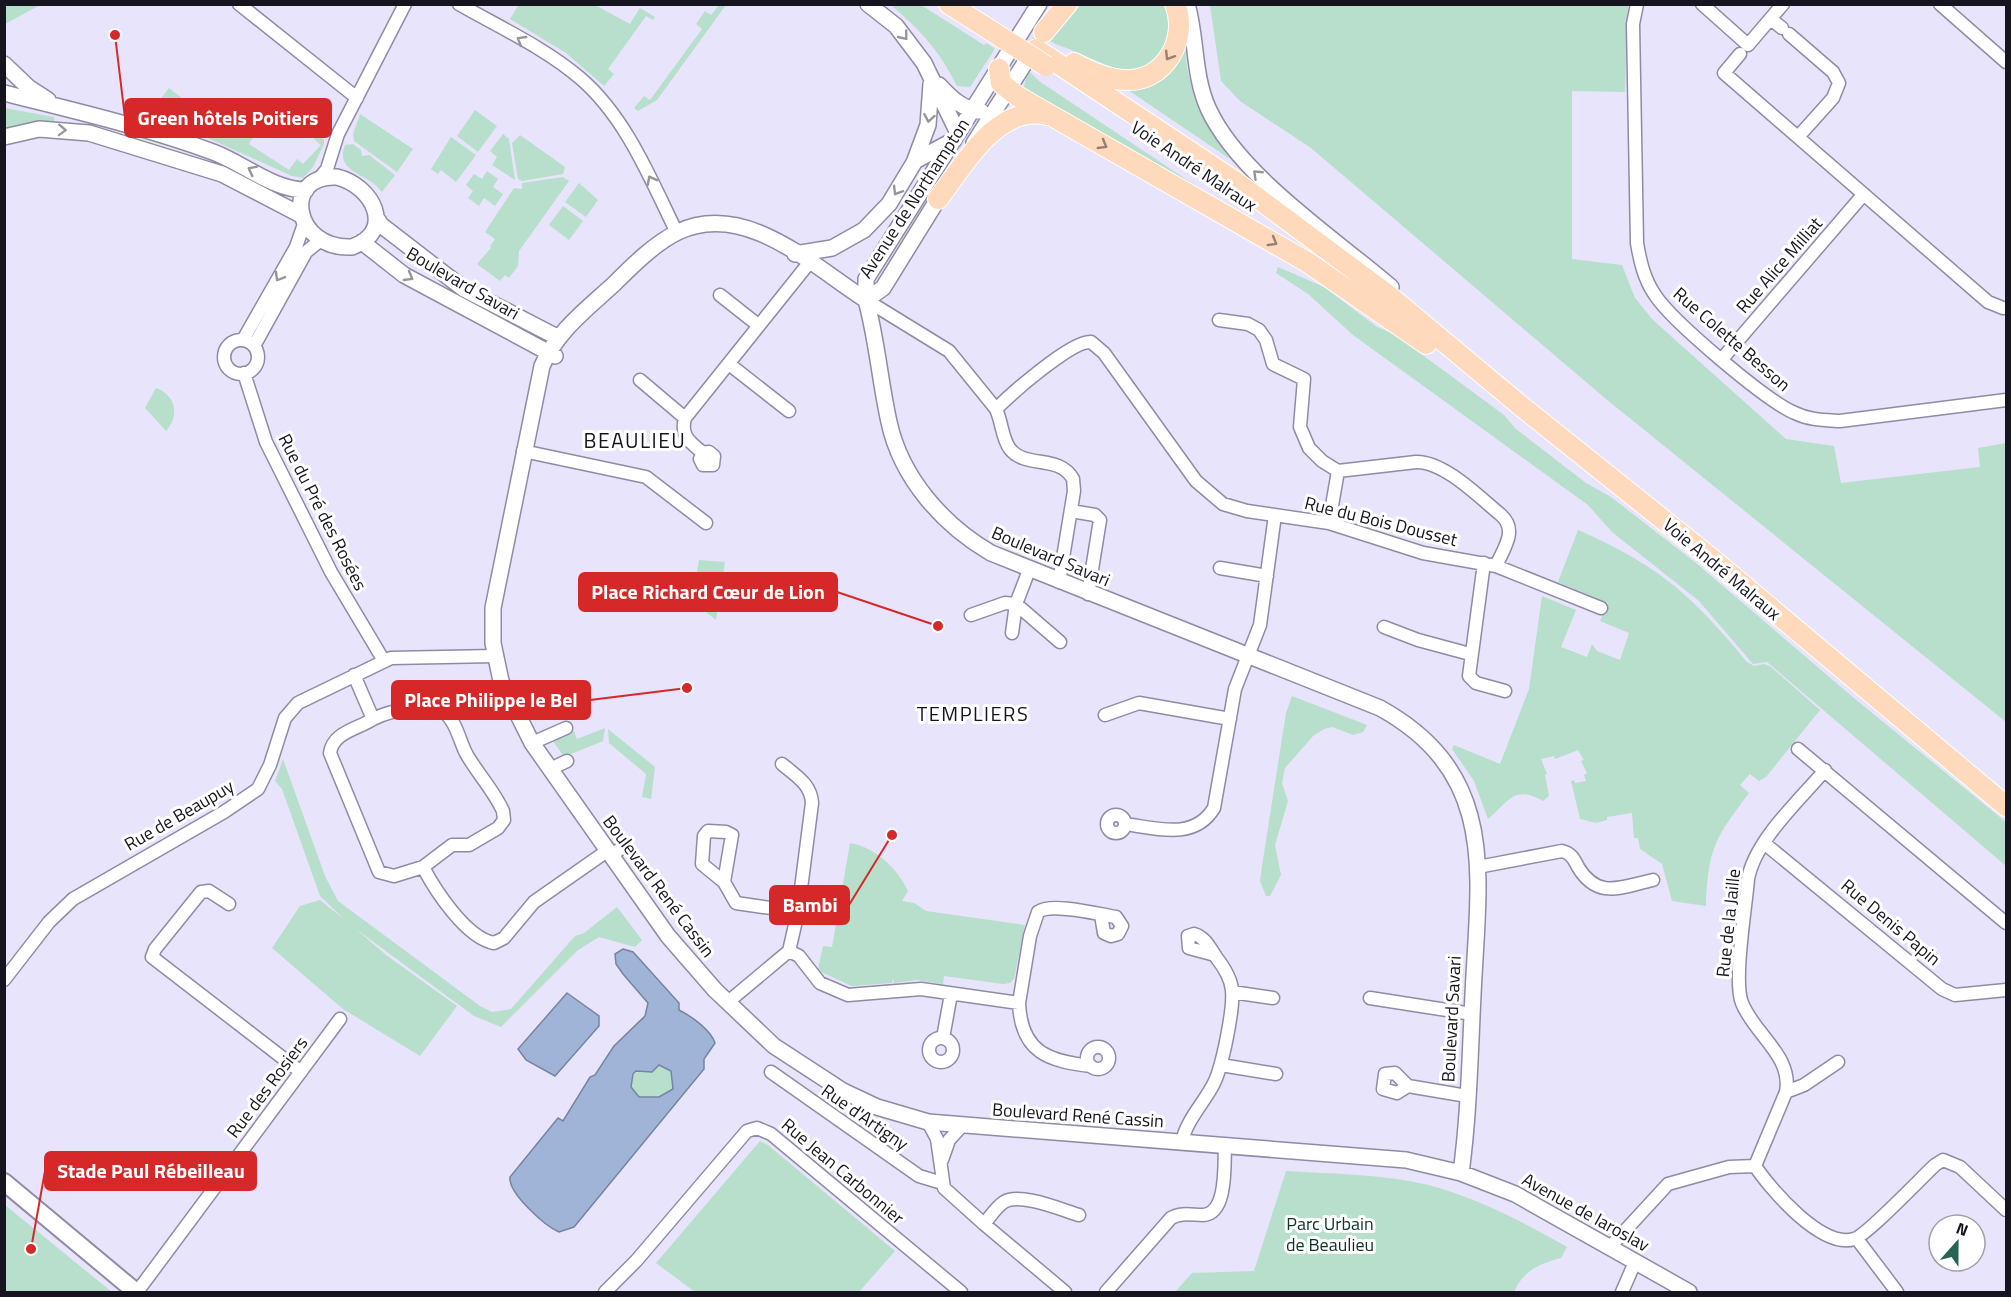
<svg xmlns="http://www.w3.org/2000/svg" width="2011" height="1297" viewBox="0 0 2011 1297" font-family="'Titillium Web',sans-serif">
  <style>
    .green { fill: #b7dfcb }
    .water { fill: #a0b4d8; stroke: #7784a0; stroke-width: 1.5; fill-rule: evenodd }
    .lines { fill: none; stroke-linecap: round; stroke-linejoin: round }
    .minor-casing { stroke: #8f8ba5; stroke-width: 15 }
    .tertiary-casing { stroke: #8f8ba5; stroke-width: 18 }
    .secondary-casing { stroke: #8f8ba5; stroke-width: 20 }
    .primary-casing { stroke: #fff; stroke-width: 22 }
    .minor { stroke: #fff; stroke-width: 12 }
    .tertiary { stroke: #fff; stroke-width: 15 }
    .secondary { stroke: #fff; stroke-width: 16 }
    .primary { stroke: #fed9bb; stroke-width: 20 }
    .primary-bridge-casing { stroke: #fff; stroke-width: 22; stroke-linecap: butt }
    .primary-bridge { stroke: #fed9bb; stroke-width: 20 }
    .oneway { stroke: #96959a }
    .oneway2 { stroke: #968074 }
    .labels { text-anchor: middle; dominant-baseline: central; stroke-width: 6; stroke-linejoin: round; paint-order: stroke }
    .street-label { font-size: 18px; fill: #16141e; stroke: #fff }
    .park-label { font-size: 18px; fill: #0c3323; stroke: #fff }
    .neighbourhood-label { font-size: 20px; letter-spacing: 1.5px; fill: #16141e; stroke: #fff }
    .quarter-label { font-size: 21px; letter-spacing: 1.5px; fill: #16141e; stroke: #fff }
    .leader { fill: none; stroke: #d62828; stroke-width: 2 }
    .callout-dot { fill: #d62828; stroke: #fff; stroke-width: 2 }
    .callout { fill: #d62828; stroke: #d62828; stroke-width: 2 }
    .callout-label { font-size: 20px; text-anchor: middle; font-weight: bold; fill: #fff }
  </style>
  <rect width="100%" height="100%" fill="#e8e4fb"/>
  <path class="green" d="M519,4L595,5L630,24L640,8L655,17L653,20L646,16L608,69L614,74L604,86L566,53L510,19Z
    M4,5L5,4L40,5L5,24Z
    M719,5H726L657,100L638,111L634,108L644,96L650,100L702,29L696,24L705,11L711,15Z
    M891,5H921L984,45L986,43L995,49L970,87L957,86C939,50 921,31 891,5Z
    M1081,5H1164C1170,21 1172,34 1163,49C1140,86 1110,66 1081,54C1069,48 1058,46 1048,40Z
    M1210,5H1628L1625,92L1572,91V259L1622,265L1635,298L1653,320L1786,439L1834,446L1841,483L1980,467L1978,448L2006,443V722L1606,399L1311,148L1240,101L1221,81Z
    M1185,44C1186,88 1204,124 1230,159L1128,90C1158,87 1175,71 1185,44Z
    M1028,70L1039,81L1211,196L1068,115L1024,87Z
    M169,88L197,110L202,103L229,124L245,103L259,114L247,130L254,136L249,144L289,170L297,159L303,164L321,145L314,139L317,136L324,139V144L313,167L303,178L292,176L190,130L145,119Z
    M5,108L54,117L55,124L5,131Z
    M475,110L497,126L478,152L457,136Z
    M360,114L413,149L397,172L354,141L353,134Z
    M503,134L509,139L515,180L492,165L497,157L490,151Z
    M520,135L565,167L563,174L522,181L518,179L512,143Z
    M451,137L476,155L456,182L441,170L438,174L431,169Z
    M353,144L361,150L362,156L369,155L395,175L382,192C368,172 334,173 345,145Z
    M487,171L498,179L493,187L503,194L495,206L484,198L479,206L468,198L473,191L466,185L474,174L482,179Z
    M563,177L569,181L519,251L518,266L509,278L505,275L500,281L477,264L491,248L490,246L495,239L485,232L514,188L522,189V183Z
    M579,183L598,200L586,217L565,202Z
    M563,206L583,221L569,240L549,225Z
    M1278,267L1324,287L1377,327L1394,334L1504,415L1516,429L1586,483L1611,497L1696,563L1855,699L2006,822V866L1767,662L1753,664L1699,601L1612,532L1588,505L1353,335L1308,294L1276,273Z
    M156,388C176,395 180,416 166,431L145,408Z
    M1578,530C1658,565 1692,595 1747,662L1754,666L1764,664L1770,666L1820,710L1766,777L1759,781L1750,774L1740,785L1749,793C1715,838 1708,849 1706,906L1672,901L1662,864L1640,849L1638,838H1634L1632,813L1607,817V820L1596,823L1580,819L1571,781L1574,780L1575,783L1586,781L1584,775L1587,773L1581,761L1584,760L1578,750L1555,759L1554,756L1541,759L1547,774L1545,775L1549,796L1543,801C1513,784 1508,803 1488,819L1474,781L1452,749L1454,745L1500,764L1529,689L1542,596L1576,610L1561,647L1587,657L1592,644L1597,651L1620,660L1629,633L1600,621L1608,603L1558,582Z
    M699,560L725,562L716,620L692,601Z
    M1292,696L1367,725L1363,732L1353,735L1332,727L1324,729L1313,736L1285,768L1282,783L1288,801L1275,845L1281,875L1270,896H1266L1260,881L1262,866L1286,713Z
    M605,728L603,741L564,757L553,741L574,731L577,739Z
    M608,729L655,767L651,799L642,797L646,774L609,743Z
    M283,759L325,876L338,901L480,1006L492,1012L511,1009L575,936L584,933L617,907L642,940L635,947L599,937L578,950L501,1027L474,1016L356,929L386,955L457,1006L420,1056L343,1009L272,948L300,906L320,900L345,920L320,896L282,789L275,781Z
    M850,843C875,847 897,868 908,891L902,901L914,903L926,911L1025,925L1014,979L1010,983L1003,984L944,976L943,984L917,980L894,983L893,978L892,983L852,986L821,972L818,969L823,946L832,947Z
    M659,1065L671,1071L673,1089L659,1097H639L631,1087L633,1074Z
    M760,1141L768,1145L895,1251L859,1292H695L656,1263Z
    M1286,1171C1333,1174 1382,1174 1428,1185C1478,1198 1523,1222 1567,1247L1561,1258C1539,1264 1523,1271 1514,1292H1175L1192,1273L1254,1271Z
    M5,1205L112,1292H5Z"/>
  <path class="water" d="M623,949L633,952L679,1003V1010C691,1016 711,1030 715,1043L704,1059V1069L574,1227L559,1232C545,1226 508,1193 510,1177L558,1118L563,1121L590,1077L595,1075L614,1046L645,1016L648,1003L623,974L616,964L615,954ZM659,1065L671,1071L673,1089L659,1097H639L631,1087L633,1074L636,1071L652,1072Z
    M567,993L599,1016V1026L555,1076L526,1060L518,1049Z"/>
  <g class="lines">
    <defs>
      <path id="minor" d="M239,4L357,98
        M459,4C499,27 545,48 580,78C626,117 651,180 677,233
        M1637,4L1633,24L1637,243C1640,261 1644,279 1655,295C1672,321 1766,401 1795,413C1809,420 1824,420 1840,421L2006,400
        M1702,4L1748,45L1783,4
        M1940,4L2006,62
        M1771,19L1782,28
        M1789,34L1833,72L1839,83L1833,98L1798,137
        M1740,54L1724,73L1988,302L2003,308
        M318,180L327,169L338,134L405,4
        M720,295L758,325
        M866,300L949,351L996,409C1011,394 1072,340 1091,342L1104,353L1196,481L1223,504L1247,511L1329,523L1423,553L1496,566L1601,608
        M1219,320L1248,324L1259,330L1266,340L1273,364L1304,379L1300,427L1309,448L1322,461L1338,471L1416,462C1444,461 1480,498 1501,515C1518,530 1504,548 1496,566
        M243,340L296,247L304,224
        M224 357a17 17 0 1 1 34 0a17 17 0 1 1-34 0Z
        M254,346L306,252L322,239
        M1722,359L1863,195
        M729,364L789,411
        M244,373L266,442L331,572L384,661
        M640,380L685,418L809,263
        M996,409C1002,422 1002,439 1010,449C1026,469 1059,454 1073,479L1074,491L1059,582
        M685,418C680,436 690,442 703,453L700,459L703,465H713L714,456L709,452L703,453
        M523,451L646,477L706,523
        M1071,511L1095,515L1100,520L1088,594
        M1329,523L1338,471
        M1484,563L1469,676L1476,683L1505,691
        M1220,568L1267,576
        M971,615L1005,603L1016,604L1060,642
        M1384,627L1418,640L1470,654
        M1012,633L1016,604L1029,570
        M354,675L373,719C358,729 333,732 330,753L379,872L394,876L423,867C435,890 466,938 494,943L504,938L534,902L607,851
        M1105,715L1139,703L1230,719
        M373,719C389,711 431,701 446,714C457,723 460,743 467,755C478,774 494,791 503,811L504,820L498,828L469,845H452L423,867
        M532,743L566,728
        M1798,749L2006,923
        M782,764C796,776 811,784 812,803L798,912L789,951
        M550,769L567,761
        M1107 824a9 9 0 1 1 18 0a9 9 0 1 1-18 0Z
        M1125,824C1156,828 1194,841 1214,808L1235,689L1260,625L1275,515
        M1764,843L1942,989L1955,995L2006,990
        M611,856L625,845
        M1478,867L1562,851C1571,853 1574,859 1578,867C1598,900 1621,887 1653,880
        M724,882L732,835L726,832L708,831L704,836L702,864L724,882L736,903L798,912
        M229,904L209,891L201,892L155,949L152,957L301,1072
        M4,980L49,922L73,899L224,812L258,789L270,765L285,718L298,703L391,658L495,656
        M1232,992L1273,998
        M1370,998L1472,1014
        M728,1002L789,951L799,956L820,983L848,995L921,989L1019,1003L1030,936L1038,912C1051,902 1098,914 1116,917L1122,926L1118,934L1111,936L1104,933L1101,915
        M1019,1003C1021,1053 1049,1061 1091,1066
        M943,1038L951,994
        M929 1050a12 12 0 1 1 24 0a12 12 0 1 1-24 0Z
        M1087 1058a11 11 0 1 1 22 0a11 11 0 1 1-22 0Z
        M1221,1065L1276,1074
        M771,1072L919,1176L942,1183
        M1408,1086L1397,1093L1383,1089L1385,1074L1395,1073L1408,1086L1467,1096
        M1786,1092L1804,1085L1838,1062
        M928,1122L937,1139L944,1188L984,1224C990,1217 996,1207 1004,1202C1020,1192 1062,1210 1079,1215
        M1182,1142C1186,1121 1203,1104 1213,1085C1222,1069 1234,1009 1232,990C1231,978 1223,966 1216,957C1210,948 1205,937 1194,934L1188,936L1189,948L1215,955
        M942,1160L949,1140L961,1127
        M1755,1166C1771,1190 1822,1249 1854,1239C1866,1236 1922,1177 1935,1165L1943,1160L1960,1167L2006,1210
        M984,1224L1065,1292
        M1857,1239L1897,1292
        M1610,1247L1668,1184L1729,1167L1755,1166L1786,1092C1793,1056 1754,1034 1742,1003C1733,981 1746,906 1748,879C1755,840 1800,800 1825,770
        M137,1292L340,1019
        M605,1292L636,1261L747,1131L757,1128L771,1134L961,1292
        M1106,1292L1171,1218C1181,1212 1192,1215 1203,1215C1228,1214 1224,1163 1225,1145
        M1622,1292L1635,1262"/>
      <path id="tertiary" d="M868,4L896,26L924,63L958,133
        M1039,4L866,279V300C877,340 880,382 889,422C901,478 943,525 991,553L1380,708C1501,775 1478,878 1473,995C1470,1054 1469,1114 1461,1173
        M1187,4C1197,39 1193,74 1208,108C1238,175 1335,239 1391,287
        M4,64L28,87L48,100
        M939,85C951,98 963,110 981,111
        M4,93C75,111 145,127 213,152C243,163 273,190 306,190
        M4,137L39,129L89,133L222,174L301,215
        M974,143L1035,47
        M915,160L928,125L931,84
        M337,177C373,186 396,231 352,247C293,250 281,174 337,177Z
        M376,217L381,225L464,289L553,335
        M362,242L404,275L555,356
        M795,254L832,248L864,230L889,204L915,161L954,140
        M866,300C813,266 745,200 678,232C655,243 632,266 614,284C588,308 556,332 542,366L493,608V643L501,681L532,743L668,936L715,990L774,1046L843,1091L877,1107L928,1122L1406,1160L1461,1173L1515,1194L1689,1292
        M866,300L883,288L943,191"/>
      <path id="secondary" d="M4,1182L136,1292"/>
      <path id="primary" d="M949,4L993,32
        M1044,32L1067,4
        M1036,49L1236,182L1388,295L1521,406L1706,554L2006,806
        M1074,63C1089,71 1109,80 1126,80C1165,82 1189,38 1175,4
        M999,69L1001,83L1017,96L1307,262L1426,344
        M938,199C963,167 997,103 1047,115"/>
    </defs>
    <use href="#minor" class="minor-casing"/>
    <use href="#tertiary" class="tertiary-casing"/>
    <use href="#secondary" class="secondary-casing"/>
    <use href="#primary" class="primary-casing"/>
    <use href="#minor" class="minor"/>
    <use href="#tertiary" class="tertiary"/>
    <use href="#secondary" class="secondary"/>
    <use href="#primary" class="primary"/>
    <defs>
      <path id="primary-bridge" d="M993,32L1046,66"/>
    </defs>
    <use href="#primary-bridge" class="primary-bridge-casing"/>
    <use href="#primary-bridge" class="primary-bridge"/>
  </g>
  <defs><path id="oneway-chevron" d="M-2-3.5L2.5 0L-2 3.5" fill="none" stroke-width="1.6" stroke-linecap="round" stroke-linejoin="round" transform="scale(1.5)"/></defs>
  <g class="oneway">
    <use href="#oneway-chevron" transform="translate(904 36) rotate(51)"/>
    <use href="#oneway-chevron" transform="translate(521 40) rotate(-149)"/>
    <use href="#oneway-chevron" transform="translate(929 118) rotate(100)"/>
    <use href="#oneway-chevron" transform="translate(62 130) rotate(2)"/>
    <use href="#oneway-chevron" transform="translate(252 170) rotate(-153)"/>
    <use href="#oneway-chevron" transform="translate(1257 174) rotate(-136)"/>
    <use href="#oneway-chevron" transform="translate(651 180) rotate(-118)"/>
    <use href="#oneway-chevron" transform="translate(897 191) rotate(121)"/>
    <use href="#oneway-chevron" transform="translate(279 277) rotate(120)"/>
    <use href="#oneway-chevron" transform="translate(409 277) rotate(30)"/>
  </g>
  <g class="oneway2">
    <use href="#oneway-chevron" transform="translate(1169 56) rotate(122)"/>
    <use href="#oneway-chevron" transform="translate(1103 145) rotate(30)"/>
    <use href="#oneway-chevron" transform="translate(1273 242) rotate(30)"/>
  </g>
  <g class="labels">
    <g class="street-label">
      <text transform="translate(1194 166) rotate(34)">Voie André Malraux</text>
      <text transform="translate(914 198) rotate(-57)">Avenue de Northampton</text>
      <text transform="translate(1779 265) rotate(-49)">Rue Alice Milliat</text>
      <text transform="translate(463 283) rotate(30)">Boulevard Savari</text>
      <text transform="translate(1732 339) rotate(41)">Rue Colette Besson</text>
      <text transform="translate(323 512) rotate(63)">Rue du Pré des Rosées</text>
      <text transform="translate(1381 521) rotate(14)">Rue du Bois Dousset</text>
      <text transform="translate(1051 556) rotate(23)">Boulevard Savari</text>
      <text transform="translate(1722 569) rotate(40)">Voie André Malraux</text>
      <text transform="translate(179 815) rotate(-30)">Rue de Beaupuy</text>
      <text transform="translate(659 886) rotate(53)">Boulevard René Cassin</text>
      <text transform="translate(1891 922) rotate(40)">Rue Denis Papin</text>
      <text transform="translate(1728 923) rotate(-84)">Rue de la Jaille</text>
      <text transform="translate(1451 1019) rotate(-87)">Boulevard Savari</text>
      <text transform="translate(267 1087) rotate(-53)">Rue des Rosiers</text>
      <text transform="translate(1078 1115) rotate(4)">Boulevard René Cassin</text>
      <text transform="translate(865 1117) rotate(35)">Rue d'Artigny</text>
      <text transform="translate(843 1171) rotate(40)">Rue Jean Carbonnier</text>
      <text transform="translate(1586 1212) rotate(29)">Avenue de Iaroslav</text>
    </g>
    <g class="park-label">
      <text x="1330" y="1223">Parc Urbain<tspan x="1330" dy="21">de Beaulieu</tspan></text>
    </g>
    <g class="neighbourhood-label">
      <text x="973" y="713">TEMPLIERS</text>
    </g>
    <g class="quarter-label">
      <text x="635" y="440">BEAULIEU</text>
    </g>
  </g>
  <path class="leader" d="M115 35L125 118M938 626L837 592M687 688L590 700M892 835L849 905M31 1249L45 1171"/>
  <g class="callout-dot">
    <circle cx="115" cy="35" r="6"/>
    <circle cx="938" cy="626" r="6"/>
    <circle cx="687" cy="688" r="6"/>
    <circle cx="892" cy="835" r="6"/>
    <circle cx="31" cy="1249" r="6"/>
  </g>
  <g class="callout">
    <rect x="125" y="99" width="206" height="38" rx="6"/>
    <rect x="579" y="573" width="258" height="38" rx="6"/>
    <rect x="392" y="681" width="198" height="38" rx="6"/>
    <rect x="770" y="886" width="79" height="38" rx="6"/>
    <rect x="45" y="1152" width="211" height="38" rx="6"/>
  </g>
  <g class="callout-label">
    <text x="228" y="125">Green hôtels Poitiers</text>
    <text x="708" y="599">Place Richard Cœur de Lion</text>
    <text x="491" y="707">Place Philippe le Bel</text>
    <text x="810" y="912">Bambi</text>
    <text x="151" y="1178">Stade Paul Rébeilleau</text>
  </g>
  <rect width="2011" height="1297" fill="none" stroke="#16141e" stroke-width="12"/>
  <g transform="translate(1957 1243) rotate(21)"><circle r="28" fill="#ffffff" stroke="#a2a1a5" stroke-width="1.5"/>
  <path d="M0-4.5L10 22L0 15L-10 22Z" fill="#266553"/>
  <text y="-9" font-size="16" font-weight="bold" text-anchor="middle" fill="#16141e">N</text>
  </g>
</svg>
